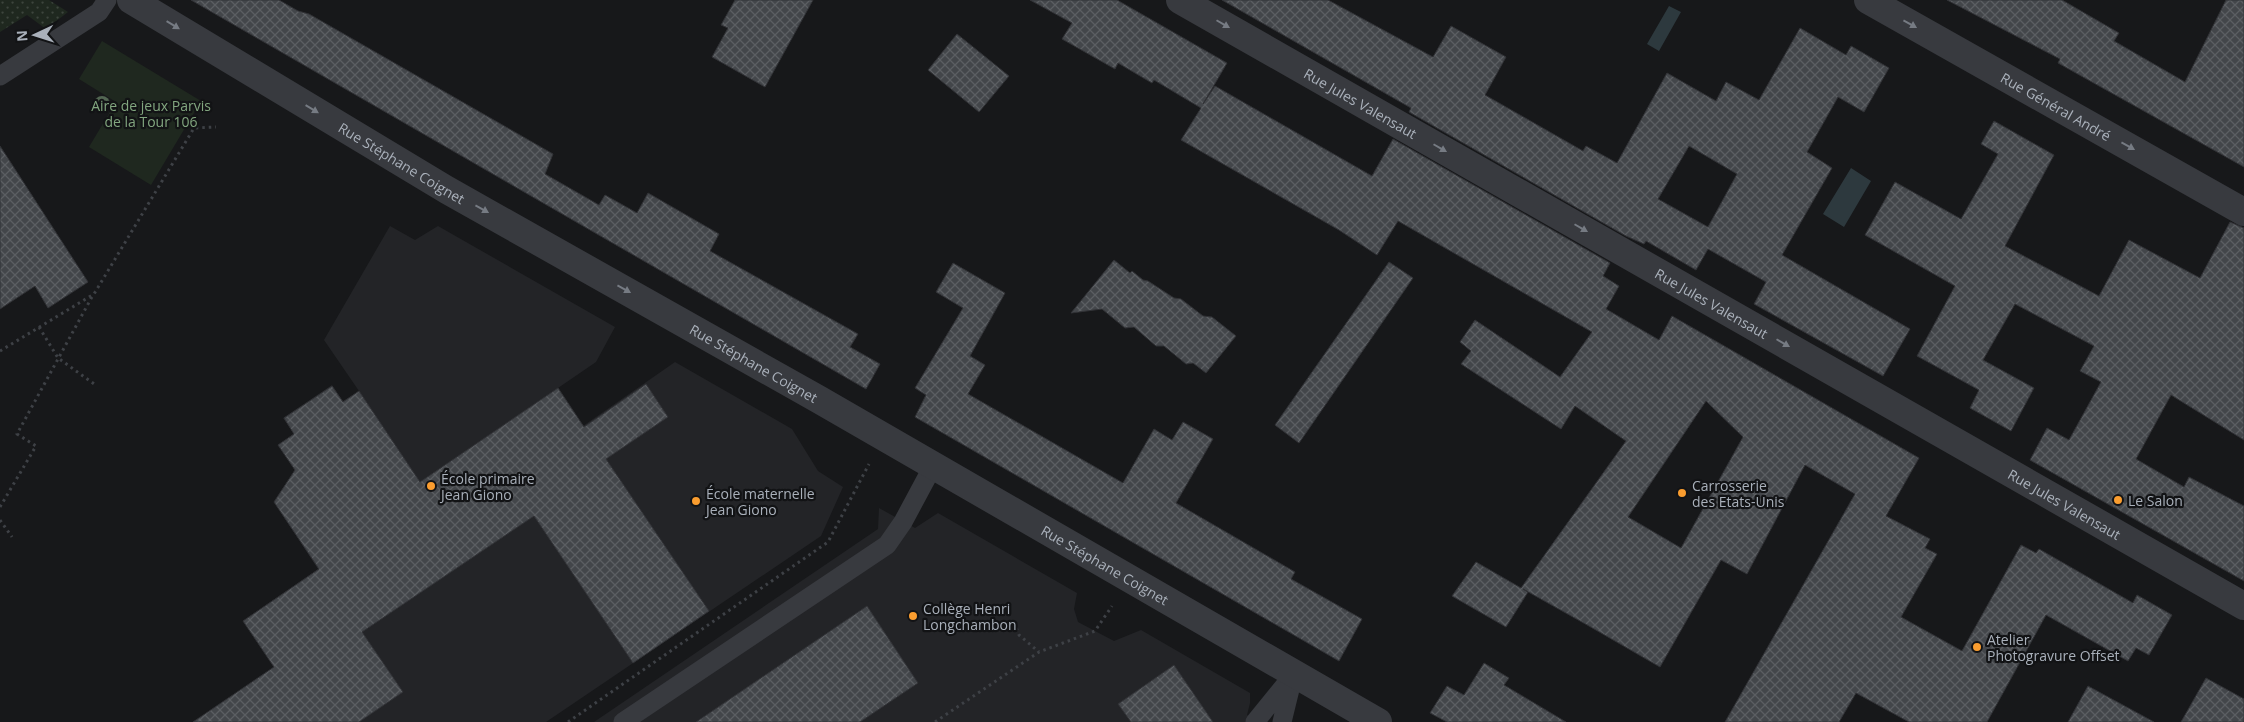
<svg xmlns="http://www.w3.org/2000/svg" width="2244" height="722" viewBox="0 0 2244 722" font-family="'Open Sans',sans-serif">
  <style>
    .built { fill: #232427 }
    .park { fill: #1f281f }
    .garden { fill: url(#garden-dots) }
    .water { fill: #2d393e }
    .building { fill: url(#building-cross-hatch); stroke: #313236; fill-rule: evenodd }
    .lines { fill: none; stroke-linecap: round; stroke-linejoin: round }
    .path { stroke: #3e4146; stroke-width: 3; stroke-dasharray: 2.5 4; stroke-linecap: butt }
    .service { stroke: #383a3f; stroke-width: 19 }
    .minor { stroke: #383a3f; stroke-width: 28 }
    .tree { fill: #526652 }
    .oneway { fill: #767b83 }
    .poi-dot { fill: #fa9d2f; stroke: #121315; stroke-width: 2 }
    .labels { text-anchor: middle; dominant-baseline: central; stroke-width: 4.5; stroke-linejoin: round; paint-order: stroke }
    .street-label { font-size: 14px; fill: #a9b0ba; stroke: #121315 }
    .park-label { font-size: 14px; fill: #82a67f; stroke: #121315 }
    .poi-label { font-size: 14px; fill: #a9b0ba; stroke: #121315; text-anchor: start }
  </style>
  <defs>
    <pattern id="garden-dots" width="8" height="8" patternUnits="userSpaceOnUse" patternTransform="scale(1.25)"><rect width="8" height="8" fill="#1f281f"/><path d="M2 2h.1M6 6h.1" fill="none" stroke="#3d453d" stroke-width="1.8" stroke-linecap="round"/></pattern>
    <pattern id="building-cross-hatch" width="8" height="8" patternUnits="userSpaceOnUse" patternTransform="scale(1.25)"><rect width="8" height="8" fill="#43464a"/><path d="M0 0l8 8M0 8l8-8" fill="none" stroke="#5b5e62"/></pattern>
  </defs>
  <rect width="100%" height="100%" fill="#17181a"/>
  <path class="built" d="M390,226L415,240L438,226L615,327L596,362L558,388L583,426L675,362L792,429L818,471L843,487L821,536L546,722H193L274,667L243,621L318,569L274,502L295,470L278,445L294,434L283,418L332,385L343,401L359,391L324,340Z
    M879,508L915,528L938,513L1077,593L1074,609L1078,622L1114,641L1141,630L1250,693V703L1247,715L1258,722H594L878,529Z"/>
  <path class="park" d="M102,41L201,101L151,185L89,147L116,102L79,79Z"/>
  <path class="garden" d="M0,0H49L68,12L46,29L27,15L0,32Z"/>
  <path class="water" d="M1669,6L1681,12L1659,51L1647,44Z
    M1851,168L1871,181L1844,227L1823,214Z"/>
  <path class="building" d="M191,0H279L298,11L309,14L553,154L545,174L599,205L605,195L637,213L648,193L719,234L710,251L858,334L850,347L880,364L866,389Z
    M735,0H813L765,87L712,57L728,28L721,25Z
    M1030,0H1117L1227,63L1203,104L1215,86L1372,176L1393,139L1610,263L1603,276L1619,286L1606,309L1659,340L1672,316L1919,458L1886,516L1930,539L1925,548L1937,554L1901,617L1962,651L2021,545L2036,553L2039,549L2133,603L2137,595L2172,615L2149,655L2136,648L2128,661L2046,615L1987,722H1909L1856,693L1839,722H1725L1855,494L1805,465L1747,574L1721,560L1660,667L1589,626L1523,589L1528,592L1506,627L1452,596L1476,562L1521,588L1626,441L1575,406L1561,429L1461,364L1471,351L1460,342L1475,320L1560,377L1592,332L1398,221L1377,255L1339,230L1181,140L1201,108L1154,80L1152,83L1118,63L1115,69L1062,39L1072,23ZM1706,401L1743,437L1681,548L1628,517Z
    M1222,0H1328L1433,57L1451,26L1506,57L1485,95L1583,151L1586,146L1617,163L1667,73L1716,101L1726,82L1759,100L1800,28L1846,55L1851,46L1889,68L1864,112L1838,97L1807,152L1832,168L1782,255L1910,329L1883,376L1754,304L1766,282L1708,249L1696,270L1646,241L1644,244L1626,236L1409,112L1411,108ZM1689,146L1737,174L1708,227L1658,199Z
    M1947,0H2062L2119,33L2114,41L2185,82L2226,0H2244V167L2058,63L2060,59Z
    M957,34L1009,76L979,112L928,70Z
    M1994,121L2054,155L2005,246L2099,296L2129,240L2200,278L2230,222L2244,228V440L2171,395L2136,459L2184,487L2189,477L2244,506V581L2030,460L2047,428L2069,440L2101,382L2080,371L2094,346L2015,304L1983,360L2034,388L2011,431L1970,408L1979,390L1917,356L1955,286L1865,235L1895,182L1961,219L1998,154L1981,144Z
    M0,146L88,282L48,308L35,286L0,309Z
    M1114,260L1130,273L1132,271L1143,280L1148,281L1174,298L1181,299L1203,316L1212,317L1236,336L1206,373L1193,363L1186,364L1164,346H1156L1134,327L1125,328L1102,309L1071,313Z
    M1389,262L1413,278L1299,443L1275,425Z
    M953,263L1005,293L970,356L985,365L968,394L1123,483L1154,429L1172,440L1183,422L1213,439L1176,503L1295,572L1291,579L1362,619L1339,661L915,417L926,395L915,388L963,308L936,292Z
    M646,384L668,417L606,459L709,611L633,663L534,516L362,632L403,692L359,722H193L274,667L243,621L319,569L274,502L295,470L278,445L294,434L284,418L332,386L343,402L359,391L420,482L558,388L584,427Z
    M867,606L918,683L860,722H696Z
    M1484,663L1509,678L1504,685L1566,722H1447L1430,713L1447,686L1464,695Z
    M1174,665L1213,722H1131L1118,704Z
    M2206,678L2244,699V722H2181Z
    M2088,686L2154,722H2068Z"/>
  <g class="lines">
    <path class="path" d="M39,327L58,358L97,386
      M0,351L94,294L194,128L216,127
      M0,507L36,446L17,434L93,295
      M0,520L12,537
      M1014,622L1019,635L1039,652
      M568,722L828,542L869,464
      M935,722L1039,652L1095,631L1112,606"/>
    <path class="service" d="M0,76L99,12L107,0
      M623,722L887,545L903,522L933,466
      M1255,722L1294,674
      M1282,722L1293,677"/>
    <g class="minor">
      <path id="s1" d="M131,0L447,190L818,399L1378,722"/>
      <path id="s2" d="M1180,0L2244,606"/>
      <path id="s3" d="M1868,0L2244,212"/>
    </g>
  </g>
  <circle class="tree" cx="102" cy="104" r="8"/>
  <defs><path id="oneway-solid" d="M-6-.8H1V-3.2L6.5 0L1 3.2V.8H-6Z" transform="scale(1.25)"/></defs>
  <g class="oneway">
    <use href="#oneway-solid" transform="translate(1223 24) rotate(30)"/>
    <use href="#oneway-solid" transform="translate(1910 24) rotate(29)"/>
    <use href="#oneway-solid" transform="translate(173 25) rotate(31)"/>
    <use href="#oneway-solid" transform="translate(312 109) rotate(31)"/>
    <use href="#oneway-solid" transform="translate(2128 146) rotate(29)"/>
    <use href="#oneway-solid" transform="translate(1440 148) rotate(30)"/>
    <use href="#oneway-solid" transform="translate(482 209) rotate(29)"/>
    <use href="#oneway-solid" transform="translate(1581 228) rotate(30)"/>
    <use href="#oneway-solid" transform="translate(624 289) rotate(29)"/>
    <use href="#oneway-solid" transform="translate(1783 343) rotate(30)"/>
  </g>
  <g class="poi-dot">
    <circle cx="431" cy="486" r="5"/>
    <circle cx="1682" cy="493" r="5"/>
    <circle cx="2118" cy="500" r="5"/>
    <circle cx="696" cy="501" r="5"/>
    <circle cx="913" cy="616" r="5"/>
    <circle cx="1977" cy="647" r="5"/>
  </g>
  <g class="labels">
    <g class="street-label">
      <text stroke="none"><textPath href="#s2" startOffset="208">Rue Jules Valensaut</textPath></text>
      <text stroke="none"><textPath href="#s3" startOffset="216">Rue Général André</textPath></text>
      <text stroke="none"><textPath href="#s1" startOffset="316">Rue Stéphane Coignet</textPath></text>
      <text stroke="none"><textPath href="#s2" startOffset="612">Rue Jules Valensaut</textPath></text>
      <text stroke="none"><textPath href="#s1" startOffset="721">Rue Stéphane Coignet</textPath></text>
      <text stroke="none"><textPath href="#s2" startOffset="1018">Rue Jules Valensaut</textPath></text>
      <text stroke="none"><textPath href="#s1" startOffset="1126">Rue Stéphane Coignet</textPath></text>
    </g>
    <g class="park-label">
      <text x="151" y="105">Aire de jeux Parvis<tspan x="151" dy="16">de la Tour 106</tspan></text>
    </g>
    <g class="poi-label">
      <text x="441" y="478">École primaire<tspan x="441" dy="16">Jean Giono</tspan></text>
      <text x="1692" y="485">Carrosserie<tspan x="1692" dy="16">des Etats-Unis</tspan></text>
      <text x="706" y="493">École maternelle<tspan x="706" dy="16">Jean Giono</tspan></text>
      <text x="2128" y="500">Le Salon</text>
      <text x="923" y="608">Collège Henri<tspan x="923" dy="16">Longchambon</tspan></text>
      <text x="1987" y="639">Atelier<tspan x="1987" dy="16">Photogravure Offset</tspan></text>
    </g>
  </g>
  <g transform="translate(35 35) rotate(266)" stroke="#121315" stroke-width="4" paint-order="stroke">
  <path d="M0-4L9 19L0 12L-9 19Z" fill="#a9b0ba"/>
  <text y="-8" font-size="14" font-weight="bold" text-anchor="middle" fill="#a9b0ba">N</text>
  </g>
</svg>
